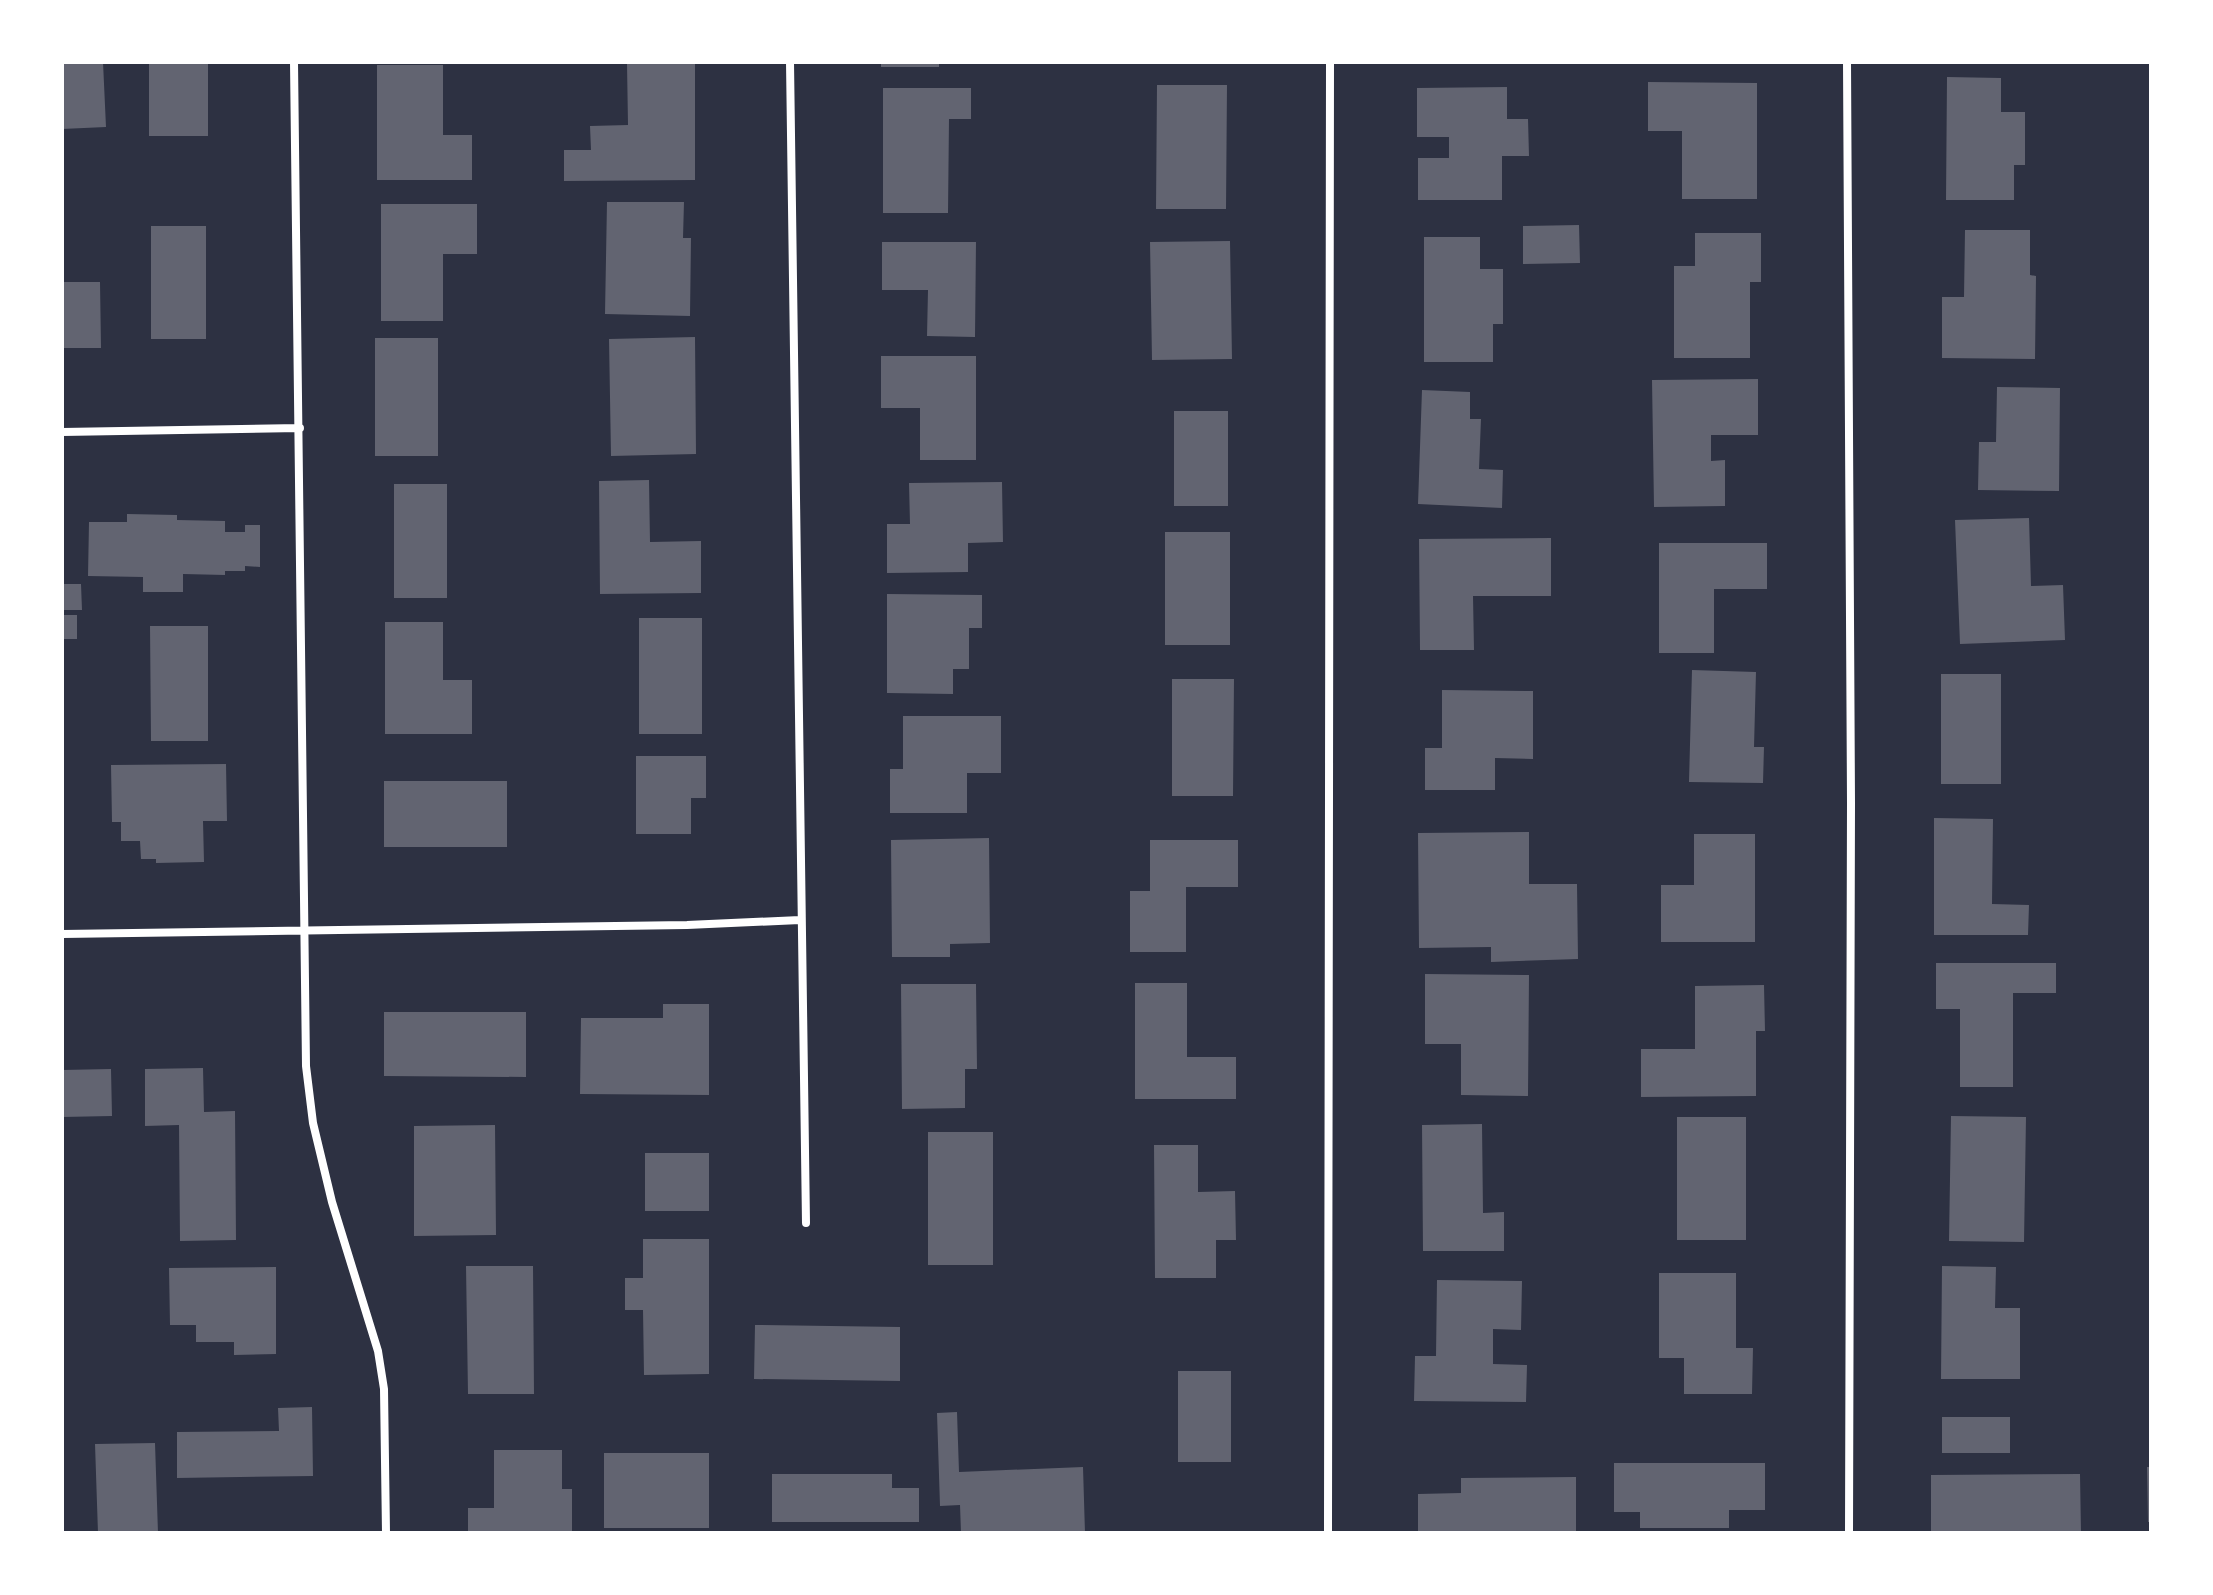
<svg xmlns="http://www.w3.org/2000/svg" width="2213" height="1595" viewBox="0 0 2213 1595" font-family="'Crimson Pro',serif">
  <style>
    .building { fill: #626471 }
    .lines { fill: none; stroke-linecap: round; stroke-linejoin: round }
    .minor { stroke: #fff; stroke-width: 8 }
  </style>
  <rect width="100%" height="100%" fill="#2d3142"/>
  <path class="building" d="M62,62H103L106,127L62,129Z
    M149,62H208V136H149Z
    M881,62H939V67H881Z
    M695,63V180L564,181V150H591L590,126L628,125L627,64Z
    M377,65H443V135H472V180H377Z
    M1947,77L2001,78V112H2025V165H2014V200H1946Z
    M1648,82L1757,83V199H1682V131H1648Z
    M1157,85H1227L1226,209H1156Z
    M1507,87V119H1528L1529,156H1502V200H1418V158H1449V137H1417V88Z
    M883,88H971V119H949L948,213H883Z
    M607,202H684L683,238H691L690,316L605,314Z
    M381,204H477V254H443V321H381Z
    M1579,225L1580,263L1523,264V226Z
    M151,226H206V339H151Z
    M1965,230H2030V275L2036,276L2035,359L1942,358V297H1964Z
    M1695,233H1761V282H1750V358H1674V266H1695Z
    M1424,237H1480V269H1503V324H1493V362H1424Z
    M1230,241L1232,359L1152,360L1150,242Z
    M882,242H976L975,337L927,336L928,290H882Z
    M62,282H100L101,348H62Z
    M695,337L696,454L611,456L609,339Z
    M375,338H438V456H375Z
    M881,356H976V460H920V408H881Z
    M1758,379V435H1711V461L1725,460V506L1654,507L1652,380Z
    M1997,387L2060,388L2059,491L1978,490L1979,442H1996Z
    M1422,390L1470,392V419H1481L1479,469L1503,470L1502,508L1418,504Z
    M1174,411H1228V506H1174Z
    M649,480L650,542L701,541V593L600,594L599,481Z
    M1002,482L1003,542L968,543V572L887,573V524H910L909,483Z
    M394,484H447V598H394Z
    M127,514L177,515V520L225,521V532H245V525H260V567L245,566V571H225V575L183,574V592H143V577L88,576L89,522H127Z
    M2029,518L2031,586L2063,585L2065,640L1960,644L1955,520Z
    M1165,532H1230V645H1165Z
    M1551,538V596H1473L1474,650H1420L1419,539Z
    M1659,543H1767V589H1714V653H1659Z
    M62,584H81L82,610H62Z
    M887,594L982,595V628H969V669H953V694L887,693Z
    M62,615H77V639H62Z
    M639,618H702V734H639Z
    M385,622H443V680H472V734H385Z
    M150,626H208V741H151Z
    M1692,670L1756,672L1754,747H1764L1763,783L1689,782Z
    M1941,674H2001V784H1941Z
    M1172,679H1234L1233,796H1172Z
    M1442,690L1533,691V759L1495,758V790H1425V748H1442Z
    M903,716H1001V773H967V813H890V769H903Z
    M636,756H706V798H691V834H636Z
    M226,764L227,821H203L204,862L156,863V859H141L140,841H121V822H112L111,765Z
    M384,781H507V847H384Z
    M1934,818L1993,819L1992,904L2029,905L2028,935H1934Z
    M1529,832V884H1577L1578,959L1491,962V947L1419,948L1418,833Z
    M1694,834H1755V942H1661V885H1694Z
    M989,838L990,943L950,944V957H892L891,840Z
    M1150,840H1238V887H1186V952H1130V891H1150Z
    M1936,963H2056V993H2013V1087H1960V1009H1936Z
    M1425,974L1529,975L1528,1096L1461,1095V1044H1425Z
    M1135,983H1187V1057H1236V1099H1135Z
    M901,984H976L977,1069H965V1108L902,1109Z
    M1764,985L1765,1031H1756V1096L1641,1097V1049H1695V986Z
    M663,1004H709V1095L580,1094L581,1018H663Z
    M384,1012H526V1077L384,1076Z
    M203,1068L204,1112L235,1111L236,1240L180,1241L179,1125L145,1126V1069Z
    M111,1069L112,1116L62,1117V1070Z
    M1951,1116L2026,1117L2024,1242L1949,1241Z
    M1677,1117H1746V1240H1677Z
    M1482,1124L1483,1213L1504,1212V1251H1423L1422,1125Z
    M495,1125L496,1235L414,1236V1126Z
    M928,1132H993V1265H928Z
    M1154,1145H1198V1192L1235,1191L1236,1240H1216V1278H1155Z
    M645,1153H709V1211H645Z
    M643,1239H709V1374L644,1375L643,1310H625V1278H643Z
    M466,1266H533L534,1394H468Z
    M1942,1266L1996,1267L1995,1308H2020V1379H1941Z
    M276,1267V1354L234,1355V1342H196V1325H170L169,1268Z
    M1659,1273H1736V1348H1753L1752,1394H1684V1358H1659Z
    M1437,1280L1522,1281L1521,1330L1493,1329V1364L1527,1365L1526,1402L1414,1401L1415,1356H1436Z
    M755,1325L900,1327V1381L754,1379Z
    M1178,1371H1231V1462H1178Z
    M312,1407L313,1476L177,1478V1432L279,1431L278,1408Z
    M957,1412L959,1472L1083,1467L1085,1533H961L960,1505L940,1506L937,1413Z
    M1942,1417H2010V1453H1942Z
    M155,1443L158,1533H98L95,1444Z
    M494,1450H562V1489H572V1533H468V1508H494Z
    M604,1453H709V1528H604Z
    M1614,1463H1765V1510H1729V1528H1640V1512H1614Z
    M2147,1467H2151V1522H2148Z
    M772,1474H892V1488H919V1522H772Z
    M2080,1474L2081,1533H1931V1475Z
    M1576,1477V1533H1418V1494L1461,1493V1478Z"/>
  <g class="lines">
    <path class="minor" d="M294,62L306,1066L313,1123L332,1202L378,1351L384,1389L386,1533
      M790,62L806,1223
      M1847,62L1851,803L1849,1533
      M62,432L300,428
      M62,934L687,925L800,920
      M1328,1533L1330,62"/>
  </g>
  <rect width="2213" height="1595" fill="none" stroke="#ffffff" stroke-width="128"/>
</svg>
